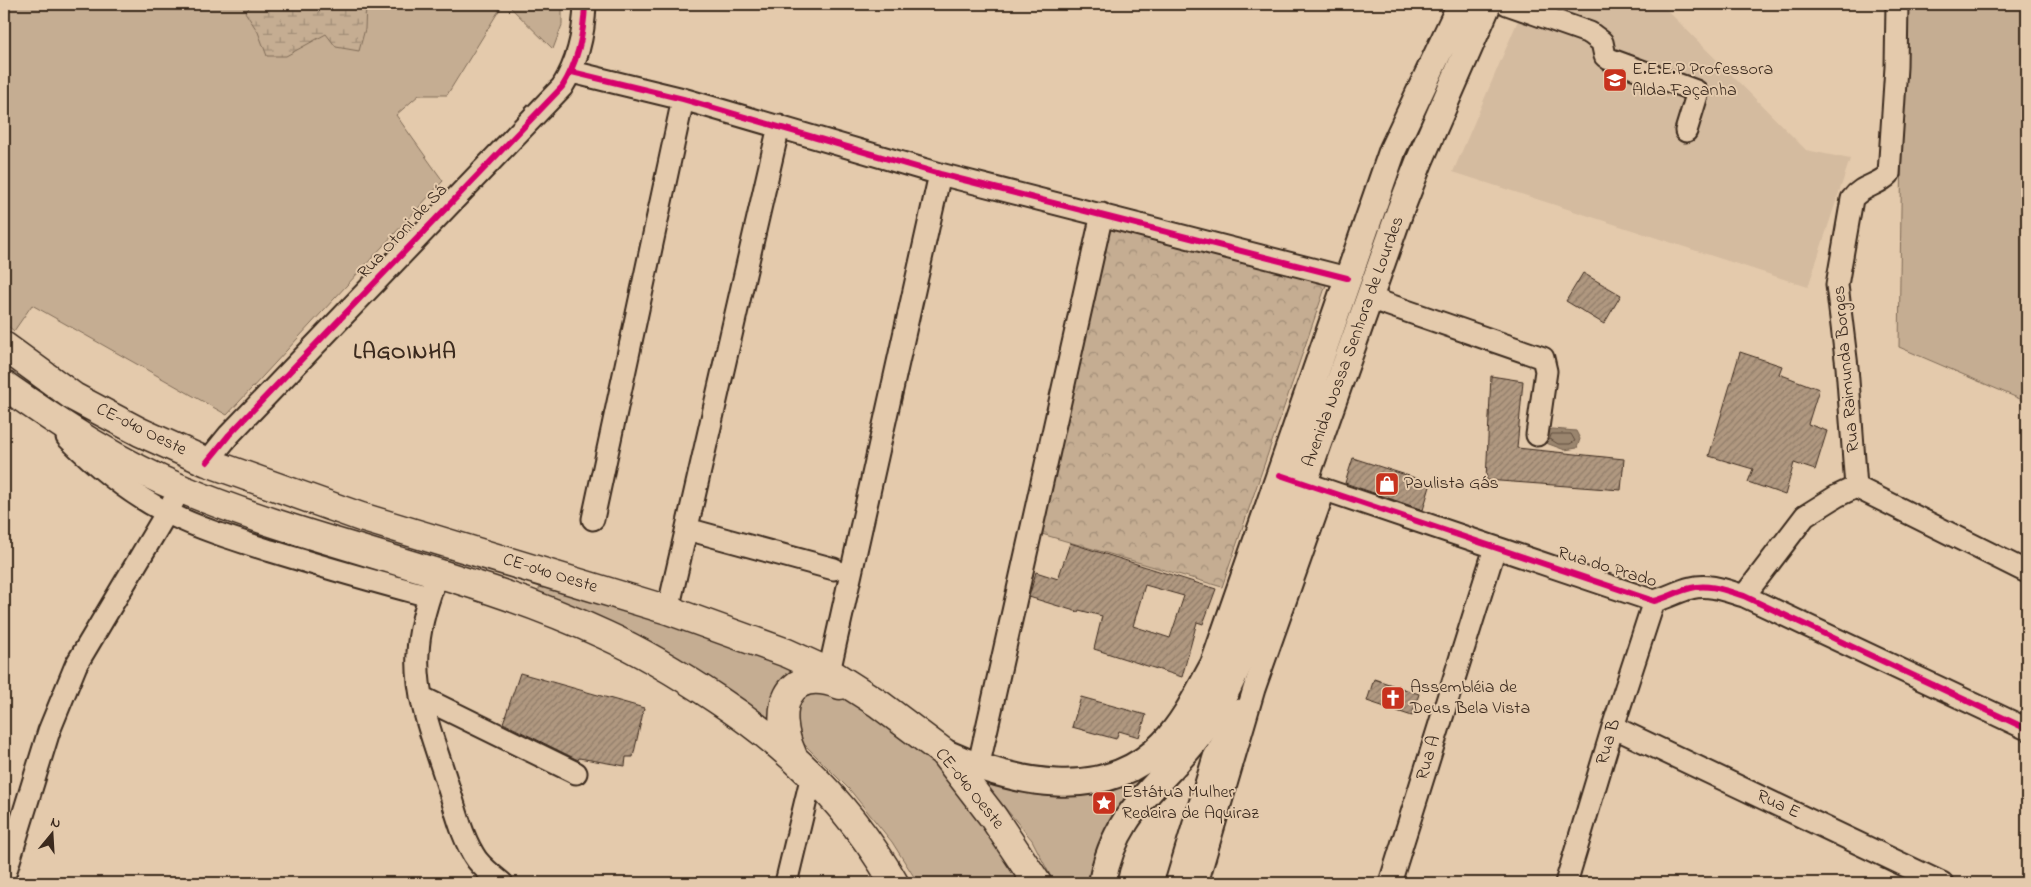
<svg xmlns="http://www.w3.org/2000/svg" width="2031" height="887" viewBox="0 0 2031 887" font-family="'Indie Flower',sans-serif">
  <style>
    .built { fill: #d4bb9f }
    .green { fill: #c5ad92; stroke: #806c58 }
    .forest { fill: url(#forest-crowns); stroke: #806c58 }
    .wetland { fill: url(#wetland-marsh); stroke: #806c58 }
    .water { fill: #9a856e; stroke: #74614e }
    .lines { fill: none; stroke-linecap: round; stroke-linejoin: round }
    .shore { stroke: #614e3e; stroke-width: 1 }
    .building { fill: url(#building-hatch); stroke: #3b2a1e; fill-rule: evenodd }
    .minor-casing { stroke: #3b2a1e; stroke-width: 25 }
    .major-casing { stroke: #3b2a1e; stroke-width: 30 }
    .highway-casing { stroke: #3b2a1e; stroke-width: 31 }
    .minor { stroke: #e4caac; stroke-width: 21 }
    .major { stroke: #e4caac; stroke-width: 26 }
    .highway { stroke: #e4caac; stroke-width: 28 }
    .cycleway-casing { stroke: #e4caac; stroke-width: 9 }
    .cycleway { stroke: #d6006c; stroke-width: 6 }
    .labels { text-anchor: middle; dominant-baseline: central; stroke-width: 4; stroke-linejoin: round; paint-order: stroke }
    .poi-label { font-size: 18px; fill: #3b2a1e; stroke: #e4caac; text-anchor: start }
    .street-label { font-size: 18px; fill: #3b2a1e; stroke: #e4caac }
    .district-label { font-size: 22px; font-weight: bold; letter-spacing: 1px; fill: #3b2a1e; stroke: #e4caac }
  </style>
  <defs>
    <pattern id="forest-crowns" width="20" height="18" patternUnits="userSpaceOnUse" patternTransform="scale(1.25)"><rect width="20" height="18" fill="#c5ad92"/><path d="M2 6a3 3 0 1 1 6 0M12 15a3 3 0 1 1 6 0" fill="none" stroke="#a18d77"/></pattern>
    <pattern id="wetland-marsh" width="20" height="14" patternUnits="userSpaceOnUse" patternTransform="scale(1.25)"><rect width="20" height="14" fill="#c5ad92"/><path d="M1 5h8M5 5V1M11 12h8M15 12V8" fill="none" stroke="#a18d77"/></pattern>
    <pattern id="building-hatch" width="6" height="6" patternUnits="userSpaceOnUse" patternTransform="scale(1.25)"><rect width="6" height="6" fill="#b09880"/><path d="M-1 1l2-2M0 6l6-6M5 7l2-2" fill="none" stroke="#907c68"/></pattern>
  </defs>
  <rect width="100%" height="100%" fill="#e4caac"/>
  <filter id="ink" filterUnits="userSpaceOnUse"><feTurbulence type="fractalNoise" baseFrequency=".02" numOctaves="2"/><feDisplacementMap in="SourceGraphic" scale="10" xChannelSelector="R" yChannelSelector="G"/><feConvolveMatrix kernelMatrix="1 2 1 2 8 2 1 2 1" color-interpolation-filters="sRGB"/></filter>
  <g filter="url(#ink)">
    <path class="built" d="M1525,4H1661L1806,150L1850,159L1808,287L1453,172Z"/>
    <path class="green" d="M4,4H503L447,95H419L396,115L443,181L227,415L32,305L14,331L4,323Z
      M507,4H562V25L553,49Z
      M1904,4H2027V402L1899,347Z
      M542,581L809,670L772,726L664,649L587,612L538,592Z
      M837,690L936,762L1025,883H918L892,842L850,790L801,741L793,696Z
      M1140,771L1144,776C1116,808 1096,841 1088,883H1054L1032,840L981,779Z"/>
    <path class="forest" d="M1106,219L1327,282L1222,587L1035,532Z"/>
    <path class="wetland" d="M253,4H366L365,29L359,51L336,47L326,34L286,56H267L258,32L245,12Z"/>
    <path class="water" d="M1553,429L1576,431L1580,439L1577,448L1565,450L1546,443L1544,437L1548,430Z"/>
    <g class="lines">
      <path class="shore" d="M1552,434H1571L1575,441L1570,444H1558L1550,439Z"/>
    </g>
    <path class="building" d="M1583,273L1621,295L1604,324L1566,301Z
      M1740,352L1782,366L1779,374L1819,389L1808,424L1827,431L1815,470L1794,463L1785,495L1748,482L1753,469L1709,456Z
      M1491,376L1523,381L1517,448L1624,459L1621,490L1486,480Z
      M1353,458L1431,483L1423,510L1345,483Z
      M1070,543L1216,589L1203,624L1197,622L1182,677L1094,649L1102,616L1079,610L1078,612L1029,597L1036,572L1058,579ZM1145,585L1184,596L1170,638L1133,626Z
      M520,673L644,708L633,757H626L625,766L579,758L578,760L503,723Z
      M1374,679L1419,694L1412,716L1367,701Z
      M1081,697L1146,715L1139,737L1119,731L1116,739L1072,727Z"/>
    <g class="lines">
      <defs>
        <path id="minor" d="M1507,4L1590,33L1602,42L1605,56L1609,59L1696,91L1697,95L1686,131
          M572,72L683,99L940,174L1347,278
          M1369,298L1543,358L1546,371L1537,435
          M67,437C96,466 131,495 168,513C200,529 236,540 271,551C324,567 376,582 429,596
          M207,462L229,435L562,87C578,62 584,33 585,4
          M1290,478L1654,601C1667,598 1678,591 1691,588C1709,583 1727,591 1744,596L2027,729
          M1856,487L1847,367L1837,285L1852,199C1862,185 1878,186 1889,174L1896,67L1897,4
          M593,519L683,99
          M687,529L834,569
          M434,583C426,605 419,629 418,653C415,699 435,743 448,786C456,810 462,839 477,860C484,869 493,876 502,883
          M1744,596L1805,516L1837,496L1856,487L2027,572
          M668,610L779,126
          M829,672L940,174
          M421,697L576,773
          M1613,727L1942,883
          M978,768L1102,214
          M4,877L49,731L76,665L173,502
          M786,883L812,775
          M1176,883L1214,757L1240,710
          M1197,883L1254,689L1324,491
          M1390,883L1495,548
          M1566,883L1613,727L1654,601"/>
        <path id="major" d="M943,752C1012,783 1104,805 1163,744C1185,722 1199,691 1214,664L1393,149L1461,4
          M1102,883C1115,811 1156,790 1197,738C1219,710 1234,677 1247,644L1400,211L1419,162L1488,4"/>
        <path id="highway" d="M4,346L74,397L140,432L207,462L361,517L668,610L787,653L829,672L879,704L943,752L993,817L1037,883
          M4,385C61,425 120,464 184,490C322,547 470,572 605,635C645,653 682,676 718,700C791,748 851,807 894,883
          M792,754C773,712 784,664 840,685"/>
      </defs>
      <use href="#minor" class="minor-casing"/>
      <use href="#major" class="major-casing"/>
      <use href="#highway" class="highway-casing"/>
      <use href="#minor" class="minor"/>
      <use href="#major" class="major"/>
      <use href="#highway" class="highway"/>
      <defs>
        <path id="cycleway" d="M572,72L683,99L940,174L1347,278
          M207,462L229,435L562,87C578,62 584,33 585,4
          M1280,475L1654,601C1667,598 1678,591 1691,588C1709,583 1727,591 1744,596L2027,729"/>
      </defs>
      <use href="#cycleway" class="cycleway-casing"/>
      <use href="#cycleway" class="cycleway"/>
    </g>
  </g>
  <defs>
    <symbol id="university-square" viewBox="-11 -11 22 22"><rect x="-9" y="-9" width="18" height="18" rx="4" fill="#c8321e" stroke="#e4caac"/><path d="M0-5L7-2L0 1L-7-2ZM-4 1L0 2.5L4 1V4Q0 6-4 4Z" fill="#fff"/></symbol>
    <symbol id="shop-square" viewBox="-11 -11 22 22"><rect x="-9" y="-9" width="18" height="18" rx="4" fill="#c8321e" stroke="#e4caac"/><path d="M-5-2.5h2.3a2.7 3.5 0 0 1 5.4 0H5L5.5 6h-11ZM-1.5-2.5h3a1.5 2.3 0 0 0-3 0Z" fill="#fff"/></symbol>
    <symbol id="church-square" viewBox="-11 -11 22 22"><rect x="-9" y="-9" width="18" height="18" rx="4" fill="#c8321e" stroke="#e4caac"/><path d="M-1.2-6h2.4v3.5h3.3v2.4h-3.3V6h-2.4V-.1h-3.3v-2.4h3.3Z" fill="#fff"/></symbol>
    <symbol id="sight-square" viewBox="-11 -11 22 22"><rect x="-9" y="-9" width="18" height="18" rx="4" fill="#c8321e" stroke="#e4caac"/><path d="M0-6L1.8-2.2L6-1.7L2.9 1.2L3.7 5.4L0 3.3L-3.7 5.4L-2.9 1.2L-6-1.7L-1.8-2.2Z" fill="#fff"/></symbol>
  </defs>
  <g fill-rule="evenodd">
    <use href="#university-square" x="1601" y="66" width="28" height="28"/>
    <use href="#shop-square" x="1373" y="470" width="28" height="28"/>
    <use href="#church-square" x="1379" y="684" width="28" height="28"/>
    <use href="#sight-square" x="1090" y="789" width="28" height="28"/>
  </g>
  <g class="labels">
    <g class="poi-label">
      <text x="1632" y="70">E.E.E.P Professora<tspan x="1632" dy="21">Alda Façanha</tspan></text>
      <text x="1404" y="484">Paulista Gás</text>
      <text x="1410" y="688">Assembléia de<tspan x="1410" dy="21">Deus Bela Vista</tspan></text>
      <text x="1122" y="793">Estátua Mulher<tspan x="1122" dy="21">Redeira de Aquiraz</tspan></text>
    </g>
    <g class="street-label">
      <text transform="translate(403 232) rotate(-47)">Rua Otoni de Sá</text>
      <text transform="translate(1354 342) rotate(-70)">Avenida Nossa Senhora de Lourdes</text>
      <text transform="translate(1847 369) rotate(-95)">Rua Raimunda Borges</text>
      <text transform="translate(141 430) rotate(26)">CE-040 Oeste</text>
      <text transform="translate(1607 568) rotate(17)">Rua do Prado</text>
      <text transform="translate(550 574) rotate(17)">CE-040 Oeste</text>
      <text transform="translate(1609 742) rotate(-73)">Rua B</text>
      <text transform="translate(1429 758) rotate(-73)">Rua A</text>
      <text transform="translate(969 789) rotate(51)">CE-040 Oeste</text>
      <text transform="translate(1778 805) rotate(25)">Rua E</text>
    </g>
    <g class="district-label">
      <text x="405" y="353">LAGOINHA</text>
    </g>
  </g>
  <rect width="2031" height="887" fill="none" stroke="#e4caac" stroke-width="20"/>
  <rect x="10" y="10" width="2011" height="867" fill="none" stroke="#3b2a1e" stroke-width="2" filter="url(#ink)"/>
  <g transform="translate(52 834) rotate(18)" stroke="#e4caac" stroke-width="4" paint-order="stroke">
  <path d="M0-4L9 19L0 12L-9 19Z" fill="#3b2a1e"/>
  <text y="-8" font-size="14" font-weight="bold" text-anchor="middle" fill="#3b2a1e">N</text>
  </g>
</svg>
